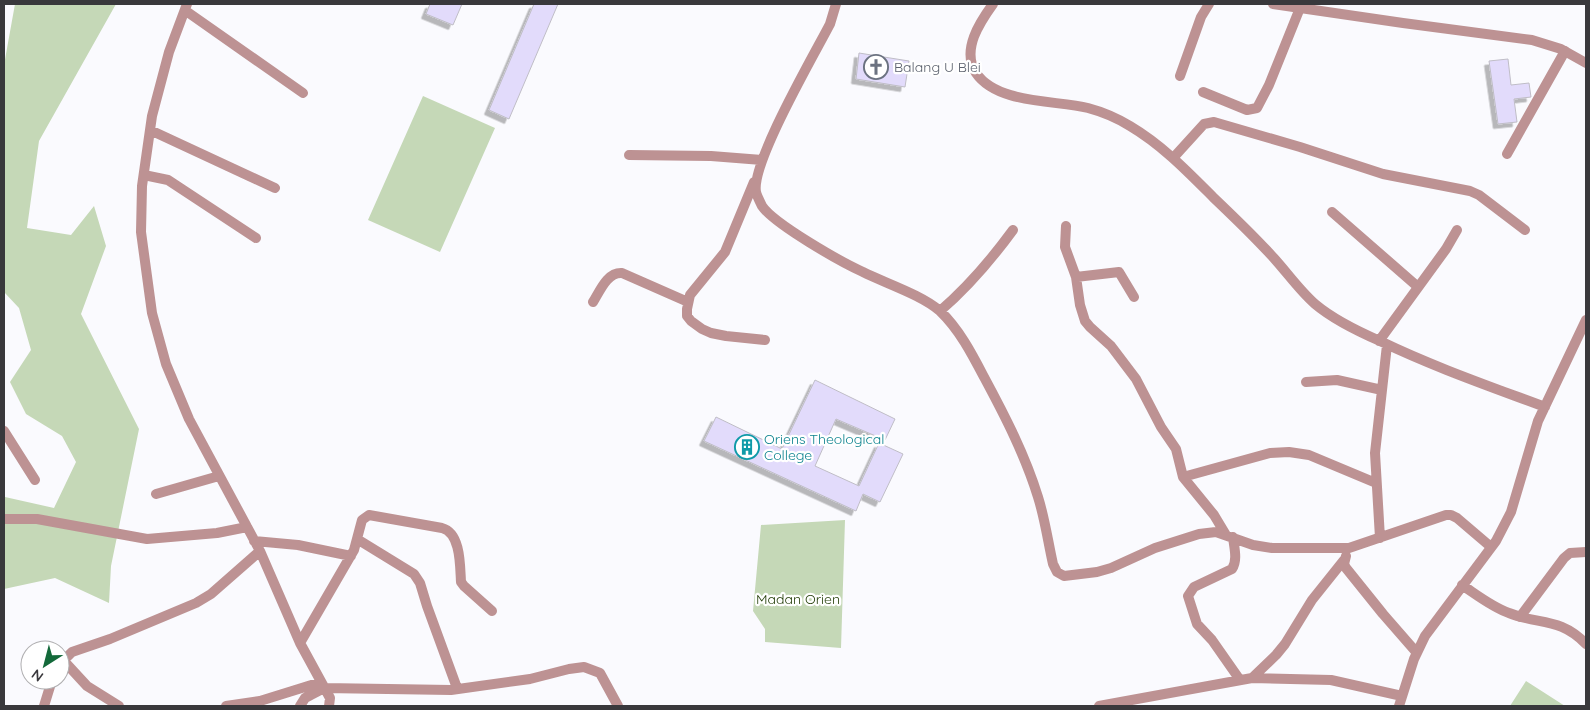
<svg xmlns="http://www.w3.org/2000/svg" width="1590" height="710" viewBox="0 0 1590 710" font-family="Quicksand,sans-serif">
  <style>
    .green { fill: #c5d8b7 }
    .building { fill: #e2dbfb; stroke: #bfbdc6; filter: url(#shadow) }
    .lines { fill: none; stroke-linecap: round; stroke-linejoin: round }
    .minor { stroke: #bd9293; stroke-width: 10 }
    .tertiary { stroke: #bd9293; stroke-width: 10 }
    .labels { text-anchor: middle; dominant-baseline: central; stroke-width: 4.5; stroke-linejoin: round; paint-order: stroke }
    .worship-label { font-size: 14px; fill: #5b616d; stroke: #fff; text-anchor: start }
    .culture-label { font-size: 14px; fill: #0d838f; stroke: #fff; text-anchor: start }
    .park-label { font-size: 14px; fill: #27410c; stroke: #fff }
  </style>
  <defs>
    <filter id="shadow"><feDropShadow dx="-4.5" dy="4.5" stdDeviation="0" flood-color="#0004"/></filter>
  </defs>
  <rect width="100%" height="100%" fill="#fafafe"/>
  <path class="green" d="M15,4H116L39,141L27,228L71,235L94,206L106,246L81,314L139,429L111,566L109,603L55,578L4,589V495L5,497L54,508L76,462L62,436L26,414L10,382L31,350L19,308L4,292V65Z
    M423,96L495,128L440,252L368,220Z
    M845,520L841,648L765,642V629L753,611L761,525Z
    M1526,681L1565,706H1510Z"/>
  <path class="building" d="M430,4H462L453,25L426,14Z
    M534,4H558L509,119L489,110Z
    M859,53L909,61L905,87L856,79Z
    M1508,59L1511,85L1529,83L1531,97L1514,99L1517,122L1498,124L1489,61Z
    M815,380L895,419L885,440L836,419L815,466L859,486L879,443L903,454L880,502L863,494L856,511L704,441L716,417L782,449Z"/>
  <g class="lines">
    <path class="minor" d="M187,4L169,52L152,116L142,186L141,232L152,313L166,364L189,419L260,551L300,643L330,698L329,706
      M836,4L830,24C814,55 751,163 756,192C757,196 760,202 762,206C774,224 841,262 863,272C885,283 922,295 940,311C959,329 972,354 984,377C1005,416 1025,455 1038,497C1045,519 1048,542 1053,564L1057,572L1064,576L1097,572L1111,568L1155,548L1199,534L1216,532L1253,545L1272,548H1349L1446,515H1451L1457,518L1491,547
      M993,4C980,22 961,50 976,73C997,104 1055,100 1088,108C1103,112 1117,118 1130,126C1162,145 1187,171 1213,197C1233,216 1253,235 1272,256C1286,271 1299,290 1315,304C1334,320 1357,331 1380,341C1434,367 1489,386 1545,407
      M186,11L303,93
      M1180,76L1201,17L1209,4
      M1203,92L1247,110L1257,108L1269,85L1300,8
      M150,130L275,188
      M1507,154L1565,51
      M629,155L711,156L762,160
      M1174,157L1204,124L1214,122L1300,147L1383,174L1470,191L1479,195L1525,230
      M144,175L168,180L256,238
      M754,182L725,252L690,295L687,309V316L691,321L702,329L711,333L726,336L765,340
      M1332,212L1418,287
      M1066,226L1065,247L1076,277L1080,305L1085,321L1090,327L1111,346L1136,379L1161,427L1176,449L1183,477L1214,515L1226,535
      M1076,277L1119,272L1134,297
      M593,302C600,291 607,272 622,273L688,302
      M940,311C968,287 991,260 1013,230
      M1379,341L1446,249L1457,230
      M1306,382L1337,380L1382,390
      M4,431L35,480
      M1183,477L1270,453L1289,452L1309,455L1376,483
      M156,494L219,476
      M4,519H37L147,539L217,533L247,527
      M1233,537C1234,547 1238,560 1232,569L1194,587L1188,596L1197,624L1212,640L1240,680
      M1380,538L1375,453L1387,345
      M357,539L414,574L420,583L427,606L457,688
      M254,541L298,545L351,556
      M1346,556L1344,564L1346,568L1383,614L1417,653
      M1462,585C1477,595 1492,607 1509,613C1539,625 1560,617 1586,644
      M1520,617L1564,558L1570,553L1586,552
      M300,643L354,550L362,520L369,515L442,528C461,533 460,566 461,582L464,586L492,611
      M63,660L87,686L119,706
      M60,664L72,652L110,639L196,603L211,594L260,551
      M1252,678L1276,655L1285,644L1312,600L1344,560
      M44,706L52,680
      M226,706L260,701L321,682
      M300,706L305,698L324,688L451,690L530,679L569,669L584,667L600,673L618,706
      M1099,706L1252,678L1331,680L1402,696
      M1399,706L1414,659L1425,636L1496,541L1511,512L1538,421L1586,320"/>
    <path class="tertiary" d="M1273,4L1403,23L1532,40L1561,49L1586,63"/>
  </g>
  <defs>
    <symbol id="church-ring" viewBox="-11 -11 22 22"><circle r="9.5" fill="#fff" stroke="#6b7280" stroke-width="1.5"/><path d="M-1.2-6h2.4v3.5h3.3v2.4h-3.3V6h-2.4V-.1h-3.3v-2.4h3.3Z" fill="#6b7280"/></symbol>
    <symbol id="building-ring" viewBox="-11 -11 22 22"><circle r="9.5" fill="#fff" stroke="#0f9aa8" stroke-width="1.5"/><path d="M-4-6H4V6H1V3H-1V6H-4ZM-2.5-4.3h1.7v1.8h-1.7ZM.8-4.3h1.7v1.8H.8ZM-2.5-1h1.7V.8h-1.7ZM.8-1h1.7V.8H.8Z" fill="#0f9aa8"/></symbol>
  </defs>
  <g fill-rule="evenodd">
    <use href="#church-ring" x="862" y="53" width="28" height="28"/>
    <use href="#building-ring" x="733" y="433" width="28" height="28"/>
  </g>
  <g class="labels">
    <g class="worship-label">
      <text x="894" y="67">Balang U Blei</text>
    </g>
    <g class="culture-label">
      <text x="764" y="439">Oriens Theological<tspan x="764" dy="16">College</tspan></text>
    </g>
    <g class="park-label">
      <text x="798" y="599">Madan Orien</text>
    </g>
  </g>
  <rect width="1590" height="710" fill="none" stroke="#39383c" stroke-width="10"/>
  <g transform="translate(45 665) rotate(216)"><circle r="24" fill="#ffffff" stroke="#b0afb1"/>
  <path d="M0-4L9 19L0 12L-9 19Z" fill="#13693a"/>
  <text y="-8" font-size="14" font-weight="bold" text-anchor="middle" fill="#39383c">N</text>
  </g>
</svg>
